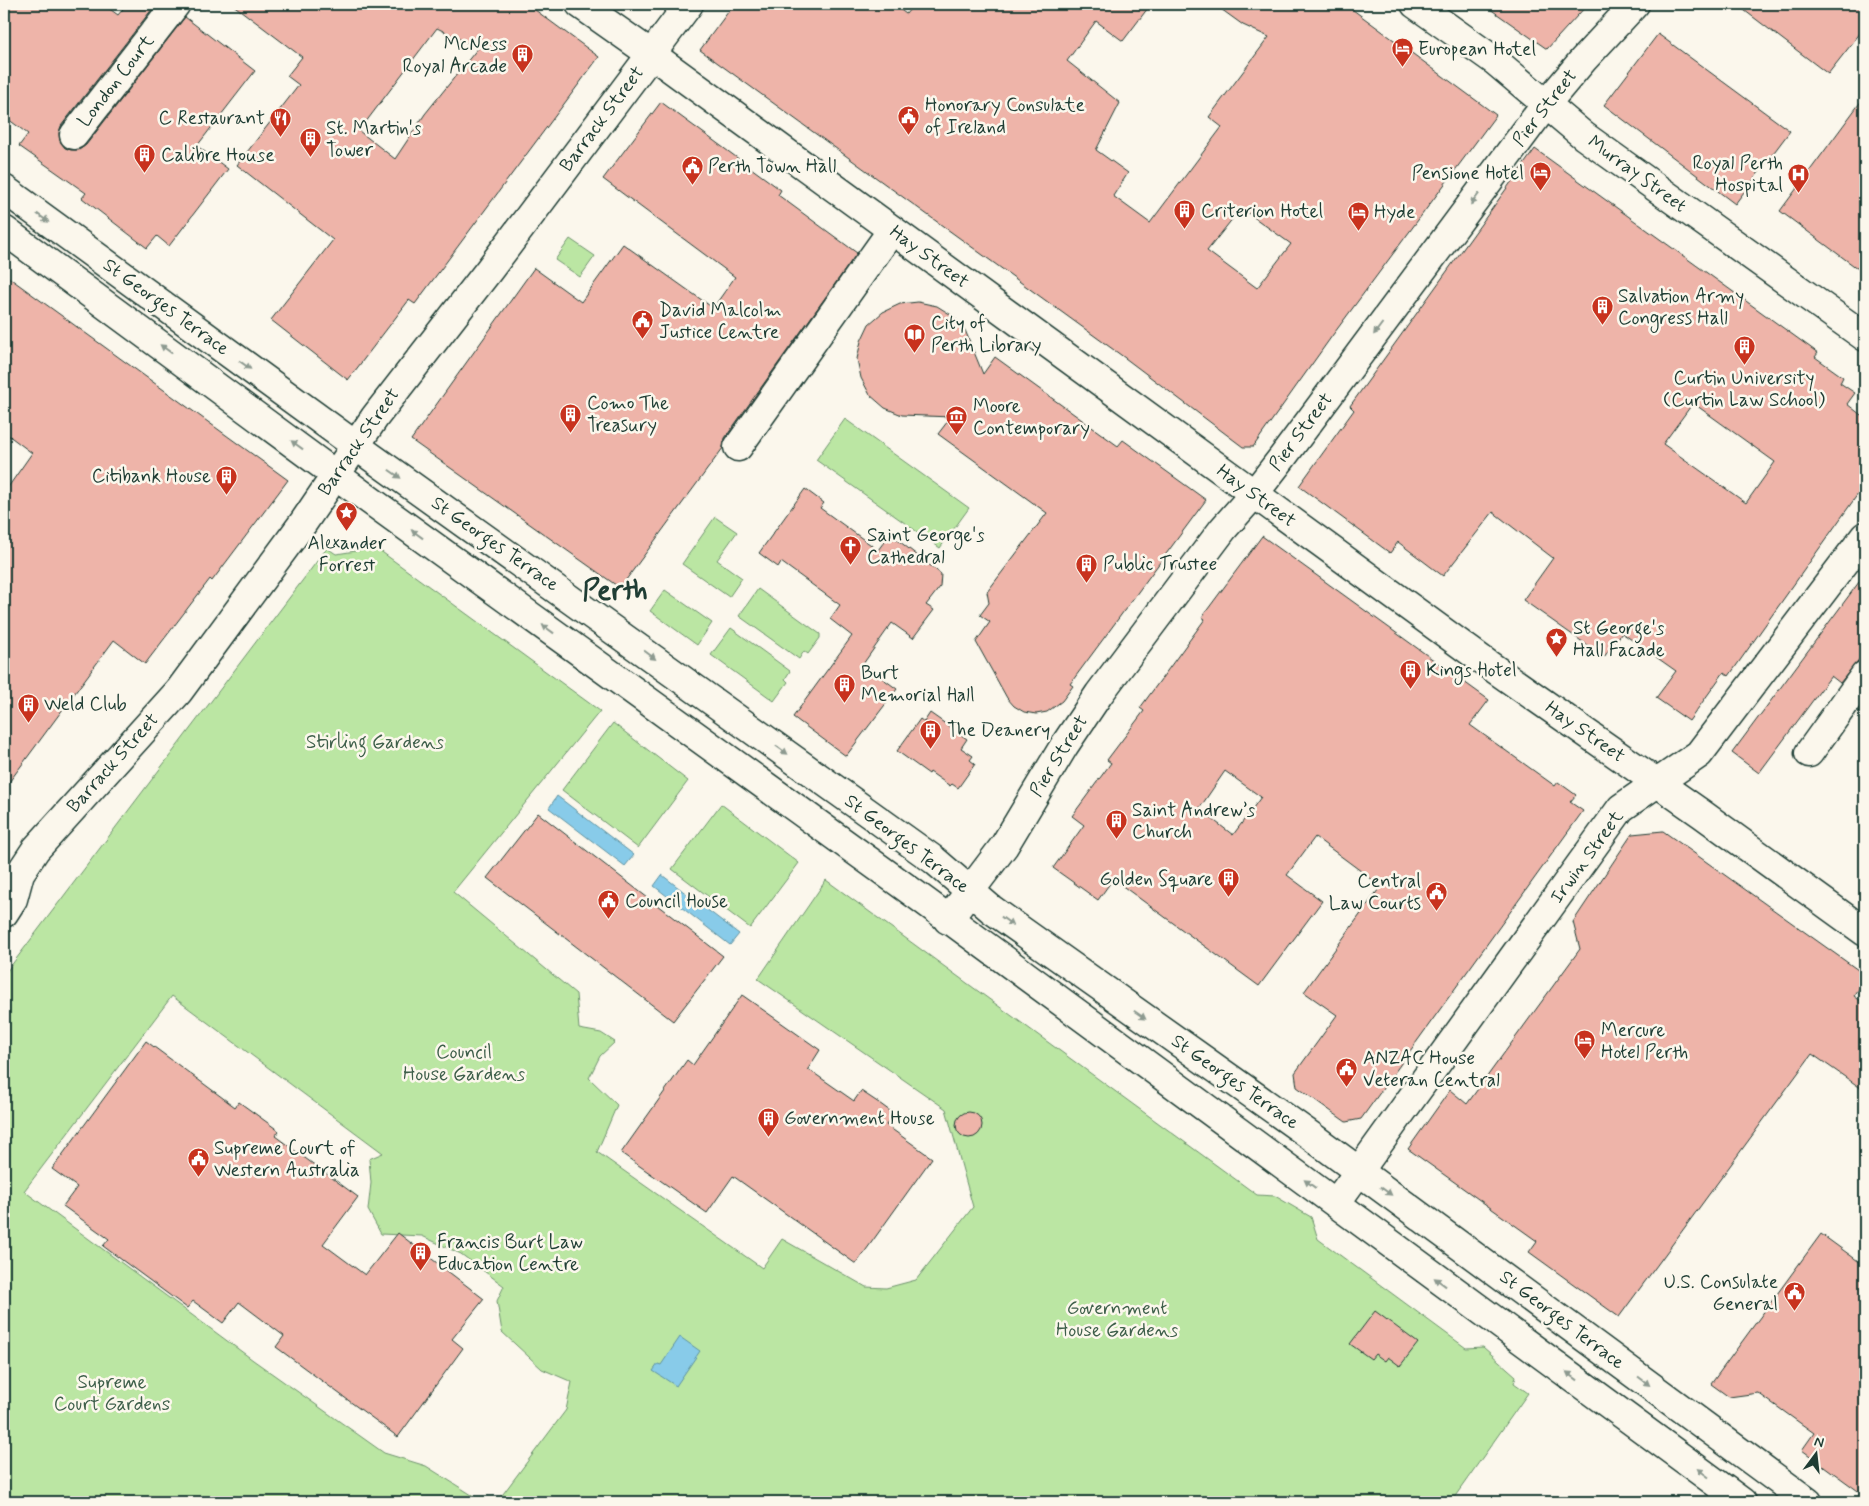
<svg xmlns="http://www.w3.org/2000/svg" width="1869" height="1506" viewBox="0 0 1869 1506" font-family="Mynerve,sans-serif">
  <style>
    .green { fill: #bbe6a3; stroke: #6d926c }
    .water { fill: #88cbe9; stroke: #5e92a1 }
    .building { fill: #eeb4a9; stroke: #1f3d34; fill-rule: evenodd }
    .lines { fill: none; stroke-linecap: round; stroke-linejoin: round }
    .minor-casing { stroke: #1f3d34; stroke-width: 31 }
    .major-casing { stroke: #1f3d34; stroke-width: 31 }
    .minor { stroke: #fbf7ec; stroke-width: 28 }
    .major { stroke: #fbf7ec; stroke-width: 28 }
    .oneway { fill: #8d9a90 }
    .labels { text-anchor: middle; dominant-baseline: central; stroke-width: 5; stroke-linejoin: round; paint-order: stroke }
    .poi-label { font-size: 19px; fill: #1f3d34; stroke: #fbf7ec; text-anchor: start }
    .street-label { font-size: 19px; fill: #1f3d34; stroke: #fbf7ec }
    .park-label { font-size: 19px; fill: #3e5f4a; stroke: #fbf7ec }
    .town-label { font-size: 29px; font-weight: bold; fill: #1f3d34; stroke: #fbf7ec }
  </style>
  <rect width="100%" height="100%" fill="#fbf7ec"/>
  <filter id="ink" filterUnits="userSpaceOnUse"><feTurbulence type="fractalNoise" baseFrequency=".02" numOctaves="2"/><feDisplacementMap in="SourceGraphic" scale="10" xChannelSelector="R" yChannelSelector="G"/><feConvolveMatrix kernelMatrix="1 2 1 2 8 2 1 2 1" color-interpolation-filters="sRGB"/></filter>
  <g filter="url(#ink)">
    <path class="green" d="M570,239L595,256L580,277L555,260Z
      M845,419L969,508L940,548L816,460Z
      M715,517L737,532L717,560L742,578L729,597L682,564Z
      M368,542L600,711L453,892L576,994L579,1029L601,1033L615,1042L600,1056L589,1078L617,1105L597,1152L762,1268L782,1239L866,1287L886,1288L916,1280L973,1207L946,1109L758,979L826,880L1257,1195L1275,1196L1311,1217L1318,1239L1466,1348L1483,1347L1516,1376L1514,1383L1528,1393L1451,1502H497L566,1410L572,1382L542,1369L502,1332L497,1301L504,1286L461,1254L422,1236L381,1234L368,1210L371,1183L369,1159L383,1153L172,996L24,1191L253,1360L384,1453L426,1466L483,1502H4V975L327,548L336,554L363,550Z
      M758,589L820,634V638L808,654L804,651L799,659L739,616Z
      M665,590L712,623L697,645L650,611Z
      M731,628L790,671L785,679L788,682L774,701L711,655Z
      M613,723L688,781L638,848L562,790Z
      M721,804L799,863L750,928L672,869Z"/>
    <path class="water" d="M557,796L634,855L625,866L549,808Z
      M662,875L739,934L730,945L654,886Z
      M680,1337L700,1351L676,1386L653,1371L658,1364L661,1365Z"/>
    <path class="building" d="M4,4H103L118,15L127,4H156L61,126L59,133L60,141L65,148L71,150H79L86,145L185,17L255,71L197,146L228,169L169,246L157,236L147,248L82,198L86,193L19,146L28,134L4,116Z
      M232,4H527L599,57L415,304L409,300L348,380L271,320L333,240L237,165L299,85L287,76L302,57ZM437,28L478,48L425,114L395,159L359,131Z
      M734,4H893L906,14L914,4H1151L1123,41L1096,21L1067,61L1120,103L1096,150L1128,173L1113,196L1150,223L1222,127L1209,117L1269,37L1243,25L1214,4H1345L1496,115L1332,336L1253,447H1243L1125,358L700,50ZM1241,208L1291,244L1257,288L1207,251Z
      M1483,4H1588L1547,49Z
      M1736,4H1865V27L1828,74Z
      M1658,34L1790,131L1735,204L1604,105Z
      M1865,96V274L1780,211Z
      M661,102L781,190L778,195L857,253L725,438L723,448L620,588L411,440L534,268L581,302L623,244L713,308L735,277L603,179Z
      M1535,149L1818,353L1815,357L1843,377L1840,383L1855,393L1847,404L1865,418V484L1729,676L1724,672L1689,721L1656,698L1676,671L1622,633L1604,657L1523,600L1553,558L1493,512L1443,576L1398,542L1390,553L1299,486L1354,410L1350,406ZM1693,403L1775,462L1746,503L1663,444Z
      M4,274L288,480L212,581L210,579L145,664L114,640L4,789V493L32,453L4,432Z
      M918,302L937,306L953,316L965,330L983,374L995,357L1118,446L1123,440L1206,500L1070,684L1073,686L1062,701L1047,712L1036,714L1024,712L1014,706L1007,698L976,642L990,622L980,615L989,603L987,592L1047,513L938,434L951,417L902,415L885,408L870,395L861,378L857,359L861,341L869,324L883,312L900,304Z
      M805,489L824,503L820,508L878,550L890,534L941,574L940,587L926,605L934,610L913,638L892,623L863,664L897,689L846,756L793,717L852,636L830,619L840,605L781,562L778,567L759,553Z
      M1262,536L1489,700L1470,725L1555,786L1558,782L1576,795L1570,802L1583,811L1361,1119L1346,1122L1297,1087L1295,1073L1337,1015L1304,992L1381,886L1315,837L1287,875L1322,901L1259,986L1113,879L1098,900L1053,868L1084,825L1072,816L1111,763L1107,760L1144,711L1140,708L1205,619L1202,617ZM1225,771L1261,797L1233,835L1199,809Z
      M1865,574V652L1840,683L1831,676L1759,773L1732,753Z
      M930,713L967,739L961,748L973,756L970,760L975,764L958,788L952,784L950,786L930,772L929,774L897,751L920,719L924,722Z
      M538,813L723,956L673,1021L487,878Z
      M1663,831L1865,975V980L1854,996L1865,1004V1091L1812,1054L1619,1317L1529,1252L1537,1241L1408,1149L1450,1090L1467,1104L1580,949L1573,922L1632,834Z
      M742,995L820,1050L808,1069L854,1101L861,1091L879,1103L894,1114L886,1125L932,1158L856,1264L733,1176L707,1213L621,1153L687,1060L693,1065Z
      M146,1041L235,1107L239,1102L279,1131L275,1136L358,1197L323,1244L365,1275L398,1233L484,1299L452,1339L463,1348L398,1437L276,1347L284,1336L239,1302L223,1323L193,1301L187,1308L103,1246L109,1239L63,1206L77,1187L52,1169Z
      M956 1125a13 13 0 1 1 26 0a13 13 0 1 1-26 0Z
      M1821,1234L1865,1266V1496L1802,1450L1814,1433L1758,1393L1729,1397L1711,1384Z
      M1375,1311L1418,1343L1400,1366L1388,1357L1385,1361L1375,1354L1371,1359L1350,1344Z"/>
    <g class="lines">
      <defs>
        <path id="minor" d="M580,4L651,54
          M1415,4L1495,61L1584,136L1865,337
          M74,135L176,4
          M738,447L892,230
          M1809,753L1865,675
          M948,920L1004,846L1064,746L1099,694L1223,529L1254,494L1282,458L1546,104L1583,60L1635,4
          M1336,1203L1621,808L1699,754L1865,536"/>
        <path id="major" d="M651,54L1489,665L1702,814L1865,932
          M4,189L370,456L934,860L991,909L1311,1136L1808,1502
          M4,230L367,498L919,897L1742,1502
          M4,913L13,899L20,873L36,849L179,691L303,523L375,417L489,270L689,4"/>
      </defs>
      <use href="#minor" class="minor-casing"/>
      <use href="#major" class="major-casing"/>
      <use href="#minor" class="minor"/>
      <use href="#major" class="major"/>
    </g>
    <defs><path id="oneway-solid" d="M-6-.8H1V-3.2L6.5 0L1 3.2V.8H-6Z" transform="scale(1.25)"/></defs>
    <g class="oneway">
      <use href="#oneway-solid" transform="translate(1475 199) rotate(127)"/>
      <use href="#oneway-solid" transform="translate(43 218) rotate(36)"/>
      <use href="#oneway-solid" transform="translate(1378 329) rotate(127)"/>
      <use href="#oneway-solid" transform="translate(166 349) rotate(-144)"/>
      <use href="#oneway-solid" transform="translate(245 365) rotate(36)"/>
      <use href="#oneway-solid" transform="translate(297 445) rotate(-144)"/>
      <use href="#oneway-solid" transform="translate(395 474) rotate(35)"/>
      <use href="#oneway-solid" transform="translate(417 534) rotate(-144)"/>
      <use href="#oneway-solid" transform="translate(548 629) rotate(-144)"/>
      <use href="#oneway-solid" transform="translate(650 655) rotate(37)"/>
      <use href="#oneway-solid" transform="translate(782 750) rotate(36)"/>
      <use href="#oneway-solid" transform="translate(1007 921) rotate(36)"/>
      <use href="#oneway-solid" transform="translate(1140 1015) rotate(35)"/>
      <use href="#oneway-solid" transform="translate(1310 1184) rotate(-144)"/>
      <use href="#oneway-solid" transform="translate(1386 1191) rotate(36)"/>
      <use href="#oneway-solid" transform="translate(1440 1282) rotate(-144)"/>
      <use href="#oneway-solid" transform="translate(1572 1376) rotate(-144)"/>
      <use href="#oneway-solid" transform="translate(1644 1381) rotate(37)"/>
      <use href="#oneway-solid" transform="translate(1703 1473) rotate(-143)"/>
    </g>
  </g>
  <defs>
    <symbol id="hotel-pin" viewBox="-11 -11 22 30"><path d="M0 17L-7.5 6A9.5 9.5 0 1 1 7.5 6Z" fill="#c8321e" stroke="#fbf7ec"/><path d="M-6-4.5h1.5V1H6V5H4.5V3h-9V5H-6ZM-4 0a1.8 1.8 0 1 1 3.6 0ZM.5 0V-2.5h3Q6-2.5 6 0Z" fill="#fff"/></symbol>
    <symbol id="building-pin" viewBox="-11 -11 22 30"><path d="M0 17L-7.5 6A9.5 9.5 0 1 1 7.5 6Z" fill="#c8321e" stroke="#fbf7ec"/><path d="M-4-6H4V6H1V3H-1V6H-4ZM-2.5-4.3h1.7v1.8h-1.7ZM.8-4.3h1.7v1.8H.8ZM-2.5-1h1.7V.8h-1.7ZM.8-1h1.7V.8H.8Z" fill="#fff"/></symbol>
    <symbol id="civic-pin" viewBox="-11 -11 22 30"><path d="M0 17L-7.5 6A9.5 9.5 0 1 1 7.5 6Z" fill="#c8321e" stroke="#fbf7ec"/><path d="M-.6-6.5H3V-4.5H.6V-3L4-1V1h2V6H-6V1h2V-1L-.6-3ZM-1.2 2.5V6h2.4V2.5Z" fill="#fff"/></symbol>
    <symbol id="restaurant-pin" viewBox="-11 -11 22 30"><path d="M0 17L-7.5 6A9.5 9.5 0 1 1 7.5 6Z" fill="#c8321e" stroke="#fbf7ec"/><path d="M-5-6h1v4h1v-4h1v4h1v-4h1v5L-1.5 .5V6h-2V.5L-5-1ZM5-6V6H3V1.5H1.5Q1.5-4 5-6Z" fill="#fff"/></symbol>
    <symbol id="hospital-pin" viewBox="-11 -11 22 30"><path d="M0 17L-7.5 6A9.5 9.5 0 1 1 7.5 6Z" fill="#c8321e" stroke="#fbf7ec"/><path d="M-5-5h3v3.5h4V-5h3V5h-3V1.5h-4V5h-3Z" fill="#fff"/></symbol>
    <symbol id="library-pin" viewBox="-11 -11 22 30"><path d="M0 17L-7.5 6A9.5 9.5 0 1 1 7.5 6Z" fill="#c8321e" stroke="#fbf7ec"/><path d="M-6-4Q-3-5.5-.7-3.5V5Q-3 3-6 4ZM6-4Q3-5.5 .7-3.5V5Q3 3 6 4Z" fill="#fff"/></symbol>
    <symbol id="museum-pin" viewBox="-11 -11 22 30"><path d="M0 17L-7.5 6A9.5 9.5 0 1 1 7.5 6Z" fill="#c8321e" stroke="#fbf7ec"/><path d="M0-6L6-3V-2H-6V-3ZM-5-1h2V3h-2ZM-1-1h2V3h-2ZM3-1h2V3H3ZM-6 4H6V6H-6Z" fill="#fff"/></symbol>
    <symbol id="sight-pin" viewBox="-11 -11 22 30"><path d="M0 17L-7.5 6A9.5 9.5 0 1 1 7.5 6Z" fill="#c8321e" stroke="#fbf7ec"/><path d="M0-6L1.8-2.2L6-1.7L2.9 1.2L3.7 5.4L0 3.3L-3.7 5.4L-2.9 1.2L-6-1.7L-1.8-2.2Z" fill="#fff"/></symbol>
    <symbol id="church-pin" viewBox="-11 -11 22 30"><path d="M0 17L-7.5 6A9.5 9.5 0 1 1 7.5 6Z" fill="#c8321e" stroke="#fbf7ec"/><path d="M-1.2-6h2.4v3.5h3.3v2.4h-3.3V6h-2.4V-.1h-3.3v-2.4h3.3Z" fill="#fff"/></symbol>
  </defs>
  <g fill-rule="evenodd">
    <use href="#hotel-pin" x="1390" y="36" width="25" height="34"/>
    <use href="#building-pin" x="510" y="42" width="25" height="34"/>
    <use href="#civic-pin" x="896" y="104" width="25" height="34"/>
    <use href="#restaurant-pin" x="268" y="106" width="25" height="34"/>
    <use href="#building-pin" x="298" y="126" width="25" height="34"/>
    <use href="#building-pin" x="132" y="142" width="25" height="34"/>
    <use href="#civic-pin" x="680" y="154" width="25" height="34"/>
    <use href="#hotel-pin" x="1528" y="160" width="25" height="34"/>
    <use href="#hospital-pin" x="1786" y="162" width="25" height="34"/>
    <use href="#building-pin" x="1172" y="198" width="25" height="34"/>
    <use href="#hotel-pin" x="1346" y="200" width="25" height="34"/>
    <use href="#building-pin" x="1590" y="294" width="25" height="34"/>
    <use href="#civic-pin" x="630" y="308" width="25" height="34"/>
    <use href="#library-pin" x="902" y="322" width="25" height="34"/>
    <use href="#building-pin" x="1732" y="334" width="25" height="34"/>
    <use href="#building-pin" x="558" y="402" width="25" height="34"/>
    <use href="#museum-pin" x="944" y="404" width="25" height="34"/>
    <use href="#building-pin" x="214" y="464" width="25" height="34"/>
    <use href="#sight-pin" x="334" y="500" width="25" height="34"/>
    <use href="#church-pin" x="838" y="534" width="25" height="34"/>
    <use href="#building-pin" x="1074" y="552" width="25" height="34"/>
    <use href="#sight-pin" x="1544" y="626" width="25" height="34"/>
    <use href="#building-pin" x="1398" y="658" width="25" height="34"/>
    <use href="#building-pin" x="832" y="672" width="25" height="34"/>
    <use href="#building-pin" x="16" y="692" width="25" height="34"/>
    <use href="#building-pin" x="918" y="718" width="25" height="34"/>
    <use href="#building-pin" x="1104" y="808" width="25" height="34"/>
    <use href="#building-pin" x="1216" y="866" width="25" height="34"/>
    <use href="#civic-pin" x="1424" y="880" width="25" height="34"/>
    <use href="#civic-pin" x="596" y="888" width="25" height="34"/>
    <use href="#hotel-pin" x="1572" y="1028" width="25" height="34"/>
    <use href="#civic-pin" x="1334" y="1056" width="25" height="34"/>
    <use href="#building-pin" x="756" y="1106" width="25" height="34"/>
    <use href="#civic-pin" x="186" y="1146" width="25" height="34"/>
    <use href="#building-pin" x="408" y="1240" width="25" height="34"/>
    <use href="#civic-pin" x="1782" y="1280" width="25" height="34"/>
  </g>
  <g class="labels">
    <g class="poi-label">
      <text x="507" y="44" text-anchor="end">McNess<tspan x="507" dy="22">Royal Arcade</tspan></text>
      <text x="1418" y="49">European Hotel</text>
      <text x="925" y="105">Honorary Consulate<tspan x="925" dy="22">of Ireland</tspan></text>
      <text x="265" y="118" text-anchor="end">C Restaurant</text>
      <text x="326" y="128">St. Martin's<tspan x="326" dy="22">Tower</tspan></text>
      <text x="161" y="155">Calibre House</text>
      <text x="1783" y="163" text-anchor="end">Royal Perth<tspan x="1783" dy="22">Hospital</tspan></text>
      <text x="708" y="166">Perth Town Hall</text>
      <text x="1524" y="173" text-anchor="end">Pensione Hotel</text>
      <text x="1201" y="211">Criterion Hotel</text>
      <text x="1374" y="212">Hyde</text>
      <text x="1618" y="296">Salvation Army<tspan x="1618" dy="22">Congress Hall</tspan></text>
      <text x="659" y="310">David Malcolm<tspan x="659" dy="22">Justice Centre</tspan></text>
      <text x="931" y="323">City of<tspan x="931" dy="22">Perth Library</tspan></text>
      <text x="1744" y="378" text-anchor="middle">Curtin University<tspan x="1744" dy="22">(Curtin Law School)</tspan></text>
      <text x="587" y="403">Como The<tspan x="587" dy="22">Treasury</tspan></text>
      <text x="973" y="406">Moore<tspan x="973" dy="22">Contemporary</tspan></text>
      <text x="211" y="476" text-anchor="end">Citibank House</text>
      <text x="867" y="535">Saint George's<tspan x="867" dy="22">Cathedral</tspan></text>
      <text x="347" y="543" text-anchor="middle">Alexander<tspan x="347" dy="22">Forrest</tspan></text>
      <text x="1103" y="564">Public Trustee</text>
      <text x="1573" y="628">St George's<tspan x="1573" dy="22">Hall Facade</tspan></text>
      <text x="1426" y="670">Kings Hotel</text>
      <text x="861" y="673">Burt<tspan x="861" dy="22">Memorial Hall</tspan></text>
      <text x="44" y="704">Weld Club</text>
      <text x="947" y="730">The Deanery</text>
      <text x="1132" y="810">Saint Andrew’s<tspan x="1132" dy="22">Church</tspan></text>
      <text x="1213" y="879" text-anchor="end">Golden Square</text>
      <text x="1421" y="881" text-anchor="end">Central<tspan x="1421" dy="22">Law Courts</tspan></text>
      <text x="625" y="901">Council House</text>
      <text x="1601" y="1030">Mercure<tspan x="1601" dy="22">Hotel Perth</tspan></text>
      <text x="1363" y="1058">ANZAC House<tspan x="1363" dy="22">Veteran Central</tspan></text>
      <text x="784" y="1118">Government House</text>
      <text x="214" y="1148">Supreme Court of<tspan x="214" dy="22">Western Australia</tspan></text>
      <text x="437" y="1242">Francis Burt Law<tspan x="437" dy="22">Education Centre</tspan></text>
      <text x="1778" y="1282" text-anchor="end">U.S. Consulate<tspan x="1778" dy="22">General</tspan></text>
    </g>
    <g class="street-label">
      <text transform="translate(116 81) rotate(-52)">London Court</text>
      <text transform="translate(1545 108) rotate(-52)">Pier Street</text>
      <text transform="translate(602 119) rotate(-53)">Barrack Street</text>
      <text transform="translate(1637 174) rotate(36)">Murray Street</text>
      <text transform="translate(929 257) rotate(36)">Hay Street</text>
      <text transform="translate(166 307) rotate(36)">St Georges Terrace</text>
      <text transform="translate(1301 432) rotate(-53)">Pier Street</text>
      <text transform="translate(359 442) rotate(-55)">Barrack Street</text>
      <text transform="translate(1256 496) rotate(36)">Hay Street</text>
      <text transform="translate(495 544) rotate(35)">St Georges Terrace</text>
      <text transform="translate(1585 732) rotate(35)">Hay Street</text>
      <text transform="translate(1059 756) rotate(-58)">Pier Street</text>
      <text transform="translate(113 763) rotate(-48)">Barrack Street</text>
      <text transform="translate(907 844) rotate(37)">St Georges Terrace</text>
      <text transform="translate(1587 857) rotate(-54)">Irwin Street</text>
      <text transform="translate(1235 1082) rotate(35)">St Georges Terrace</text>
      <text transform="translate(1562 1320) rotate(37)">St Georges Terrace</text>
    </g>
    <g class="park-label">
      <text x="375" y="742">Stirling Gardens</text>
      <text x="464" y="1052">Council<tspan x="464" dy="22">House Gardens</tspan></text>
      <text x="1117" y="1308">Government<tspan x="1117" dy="22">House Gardens</tspan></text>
      <text x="112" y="1382">Supreme<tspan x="112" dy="22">Court Gardens</tspan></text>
    </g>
    <g class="town-label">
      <text x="615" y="591">Perth</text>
    </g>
  </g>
  <rect width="1869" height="1506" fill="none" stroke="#fbf7ec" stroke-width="20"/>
  <rect x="10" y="10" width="1849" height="1486" fill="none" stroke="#1f3d34" stroke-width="2" filter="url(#ink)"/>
  <g transform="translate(1816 1454) rotate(15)" stroke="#fbf7ec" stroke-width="4" paint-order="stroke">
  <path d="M0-4L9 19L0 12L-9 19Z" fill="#1f3d34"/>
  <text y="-8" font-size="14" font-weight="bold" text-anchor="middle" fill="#1f3d34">N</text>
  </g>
</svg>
